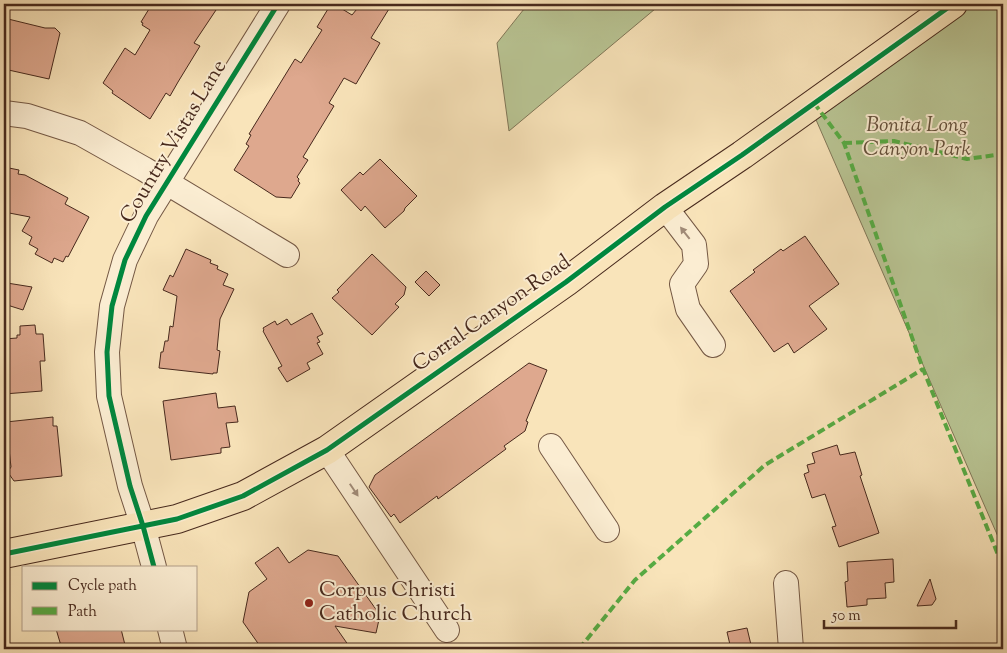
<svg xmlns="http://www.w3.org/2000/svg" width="1007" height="653" viewBox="0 0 1007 653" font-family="'Sorts Mill Goudy',serif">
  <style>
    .green { fill: #b9c594; stroke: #807758 }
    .building { fill: #dea88e; stroke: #47291d }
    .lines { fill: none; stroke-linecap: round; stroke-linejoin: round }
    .minor-casing { stroke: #745844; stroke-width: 26 }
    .major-casing { stroke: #47291d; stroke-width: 30 }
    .minor { stroke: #fbedd2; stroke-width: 24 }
    .major { stroke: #f9e4ba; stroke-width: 28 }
    .quiet { stroke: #56ab43; stroke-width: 4; stroke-dasharray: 8 4; stroke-linecap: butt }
    .cycleway-casing { stroke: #fbedd2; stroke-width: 8 }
    .cycleway { stroke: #00873e; stroke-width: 5 }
    .oneway { fill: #a18b78 }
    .poi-dot { fill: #8f2418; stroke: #fbedd2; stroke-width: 2 }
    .labels { text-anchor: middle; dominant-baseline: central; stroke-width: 4; stroke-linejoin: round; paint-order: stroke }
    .park-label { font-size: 21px; font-style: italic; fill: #64503b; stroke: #fbedd2 }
    .street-label { font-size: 21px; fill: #47291d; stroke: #fbedd2 }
    .poi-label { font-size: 21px; fill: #47291d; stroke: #fbedd2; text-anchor: start }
  </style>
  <rect width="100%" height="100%" fill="#f9e4ba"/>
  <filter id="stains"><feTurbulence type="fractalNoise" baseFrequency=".004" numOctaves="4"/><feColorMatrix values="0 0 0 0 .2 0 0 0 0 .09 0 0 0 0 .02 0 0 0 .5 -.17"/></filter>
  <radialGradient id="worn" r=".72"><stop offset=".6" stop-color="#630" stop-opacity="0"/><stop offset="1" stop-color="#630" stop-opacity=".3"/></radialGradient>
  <path class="green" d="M528,4H661L509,131L497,43Z
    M953,4H1003V57L1002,58L1003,61V548L810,106Z"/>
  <path class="building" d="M152,4H220L194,43L200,46L178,82L170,96L166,93L150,119L112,93L113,91L103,83L125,48L135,55L150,30L142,25L143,23L141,22Z
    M331,4H334L352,15L361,4H392L371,38L380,43L356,84L344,78L329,103L334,106L303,157L308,160L297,177L299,179L298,181L300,183L291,198L276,197L234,170L249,146L246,144L251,135L249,134L295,59L301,63L322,30L317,27Z
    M4,18L45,28H55L60,33L49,79L4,69Z
    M380,159L417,196L405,208L404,211L385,228L365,206L361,211L341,190L360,172L363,175Z
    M4,167L19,170L18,174L25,175L68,198L65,204L89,217L68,257L66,256L63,262L54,258L52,263L35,254L38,249L29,244L32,237L22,231L30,217L4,212Z
    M805,236L839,284L809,306L827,329L794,353L788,343L774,352L730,291L755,272L753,270L781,249L783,251Z
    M186,249L211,260L210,263L218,266L217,269L228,274L223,285L234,289L220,319L217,350L220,351L217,373H213V374L159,368L161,352H163L165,341H168L170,326L173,327L177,296L163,290L170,275L173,277Z
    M372,254L406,287L404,295L395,304L399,307L372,335L332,298L339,292L337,290Z
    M426,271L440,285L429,296L415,282Z
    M7,283L32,287L23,310L4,304Z
    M312,313L323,334L317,337L320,342L317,343L323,354L307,363L310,369L287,382L278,368L282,366L263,331L264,330L263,328L275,321L277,325L287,319L291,325Z
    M35,325L36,334H43L45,361H40L42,391L4,394V339L17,338V335H20V326Z
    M529,363L547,370L526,421L528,422L525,431L504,446L506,449L438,499L437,496L400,523L394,514L391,517L369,487L375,475Z
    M216,393L218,408L235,406L238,422L226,423L230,447L221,448V453L171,460L163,401Z
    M53,417V426H57L62,476L14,481L9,474V470L11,467L6,422Z
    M837,445L840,455L855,452L862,475L860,476L879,533L839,547L832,527L836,526L825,494L812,498L804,474L809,472L807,465L815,463L812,453Z
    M278,547L289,563L308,550L338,556L380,615L376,633L335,626L351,649H262L243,622L249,592L267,579L255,563Z
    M893,559L894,582L885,583L886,598L867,599V605L847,607L845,582L848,581L847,562Z
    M930,579L936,599L932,605L917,606Z
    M747,628L752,649H731L727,632Z
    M56,629H121L126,649H62Z"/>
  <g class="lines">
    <defs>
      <path id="minor" d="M4,113L27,116L80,133L144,169L287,255
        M665,207L694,245L696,264L682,284L688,309L713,345
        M551,446L607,530
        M327,450L447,630
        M154,567L143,526L130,486L109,396L107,352L112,306L125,260L146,216L278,4
        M786,583L791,649
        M170,629L175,649"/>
      <path id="major" d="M4,554L177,519L243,496L327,450L566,282L665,207L742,155L953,4"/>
    </defs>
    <use href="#minor" class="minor-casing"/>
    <use href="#major" class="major-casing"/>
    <use href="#minor" class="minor"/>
    <use href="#major" class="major"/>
    <path class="quiet" d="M814,103L844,143L923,369L1003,567
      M844,143L894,141L967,159L1003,154
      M579,649L635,580L765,465L923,369"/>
    <defs>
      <path id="cycleway" d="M4,554L177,519L243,496L327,450L566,282L665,207L742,155L953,4
        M154,567L143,526L130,486L109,396L107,352L112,306L125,260L146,216L278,4"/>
    </defs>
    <use href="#cycleway" class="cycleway-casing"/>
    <use href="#cycleway" class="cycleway"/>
  </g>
  <defs><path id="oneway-solid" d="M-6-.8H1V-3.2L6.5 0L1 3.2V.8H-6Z" transform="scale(1.25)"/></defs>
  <g class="oneway">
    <use href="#oneway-solid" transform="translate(685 233) rotate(-128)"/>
    <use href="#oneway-solid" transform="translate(354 490) rotate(56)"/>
  </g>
  <circle class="poi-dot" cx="309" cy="603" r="5"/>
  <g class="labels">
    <g class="park-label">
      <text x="917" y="126">Bonita Long<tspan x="917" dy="24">Canyon Park</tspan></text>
    </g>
    <g class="street-label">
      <text transform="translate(174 142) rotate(-59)">Country Vistas Lane</text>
      <text transform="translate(492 314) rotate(-35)">Corral Canyon Road</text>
    </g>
    <g class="poi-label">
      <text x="319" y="591">Corpus Christi<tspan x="319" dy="24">Catholic Church</tspan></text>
    </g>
  </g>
  <rect width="1007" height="653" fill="none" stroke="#f9e4ba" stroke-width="20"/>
  <rect x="5" y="5" width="997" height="643" fill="none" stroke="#47291d" stroke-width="2.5"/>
  <rect x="10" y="10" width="987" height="633" fill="none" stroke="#47291d"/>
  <rect x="22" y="566" width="175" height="65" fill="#fbedd2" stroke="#b39f8a"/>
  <rect x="32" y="582" width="25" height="8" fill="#00873e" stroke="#b39f8a"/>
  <text x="68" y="590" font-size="15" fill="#47291d">Cycle path</text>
  <rect x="32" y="607" width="25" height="8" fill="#56ab43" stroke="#b39f8a"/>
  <text x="68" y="616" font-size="15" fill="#47291d">Path</text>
  <path d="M824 620v8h132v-8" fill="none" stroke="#47291d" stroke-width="2.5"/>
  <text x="832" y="620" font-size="15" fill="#47291d" stroke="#fbedd2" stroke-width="4" paint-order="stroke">50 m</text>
  <rect width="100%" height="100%" filter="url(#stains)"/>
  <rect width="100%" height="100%" fill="url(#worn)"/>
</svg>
